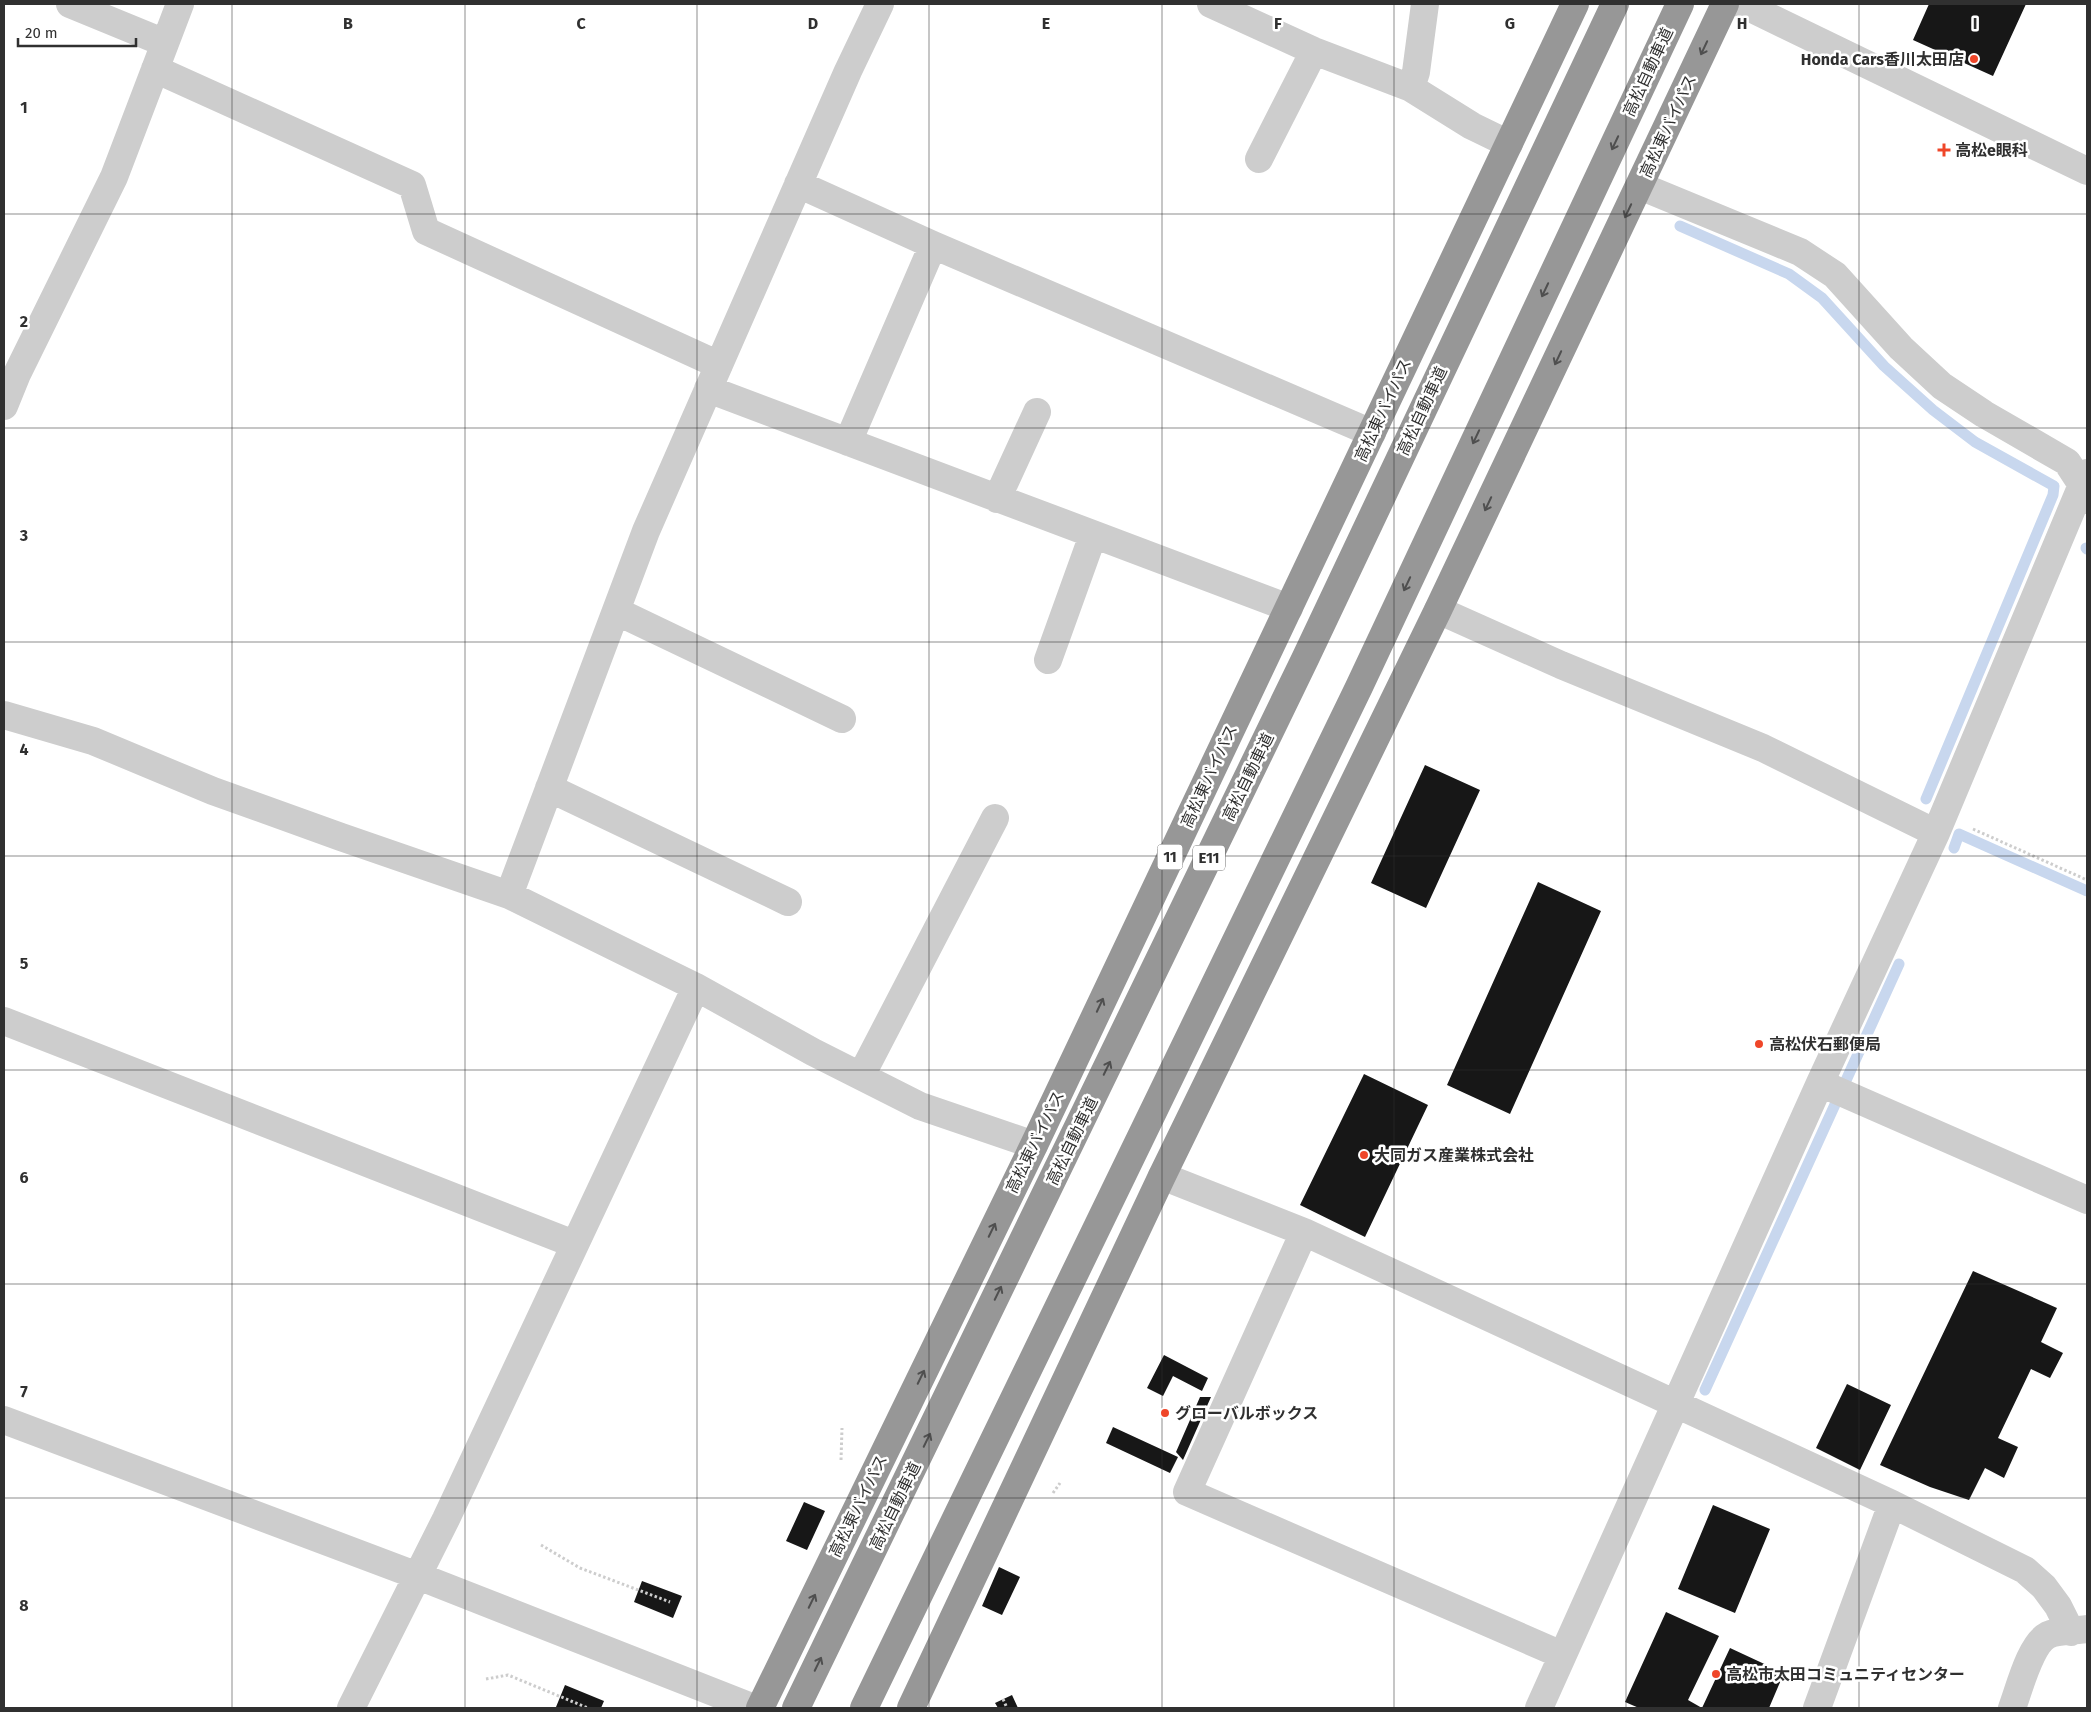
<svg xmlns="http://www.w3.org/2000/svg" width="2091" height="1712" viewBox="0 0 2091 1712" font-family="'Fira Sans','Noto Sans JP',sans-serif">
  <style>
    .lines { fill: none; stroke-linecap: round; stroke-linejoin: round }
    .stream { stroke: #c8d7ee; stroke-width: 11 }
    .building { fill: #171717 }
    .path { stroke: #cdcdcd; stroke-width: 3; stroke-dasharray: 2.5 2.5; stroke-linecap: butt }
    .minor { stroke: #cdcdcd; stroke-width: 28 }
    .highway { stroke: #979797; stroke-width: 28 }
    .oneway { stroke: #4f4f4f }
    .grid { fill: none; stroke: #303030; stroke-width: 1; stroke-opacity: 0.55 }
    .poi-dot { fill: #ef4629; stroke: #fff; stroke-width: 2 }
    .labels { text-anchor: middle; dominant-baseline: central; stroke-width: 5; stroke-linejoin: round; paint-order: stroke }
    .shield { fill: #fff; stroke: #6e6e6e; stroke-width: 1 }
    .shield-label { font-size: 15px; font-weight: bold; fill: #303030 }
    .poi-label { font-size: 16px; font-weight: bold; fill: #303030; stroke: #fff; text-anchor: start }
    .street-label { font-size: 16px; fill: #303030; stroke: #fff }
    .grid-label { font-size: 16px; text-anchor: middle; font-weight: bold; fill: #303030; stroke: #fff; stroke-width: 5; stroke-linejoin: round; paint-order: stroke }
  </style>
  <rect width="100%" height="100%" fill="#fff"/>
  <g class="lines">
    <path class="stream" d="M1680,226L1789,274L1822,298L1884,366L1933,410L1975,442L2054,486L2053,495L1926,799
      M2086,548L2087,549
      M1954,848L1959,834L2087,891
      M1705,1390L1899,964"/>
  </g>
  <path class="building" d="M1929,4H2026L1993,76L1913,40Z
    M1425,765L1480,790L1426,908L1371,883Z
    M1538,882L1601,911L1510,1114L1447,1085Z
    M1364,1074L1428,1105L1365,1237L1300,1205Z
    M1973,1271L2057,1308L2041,1342L2063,1353L2050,1378L2031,1369L1998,1438L2018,1447L2004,1478L1985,1468L1969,1500L1930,1487L1880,1465Z
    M1164,1355L1208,1378L1202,1391L1173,1376L1163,1396L1147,1388Z
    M1847,1384L1891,1405L1860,1470L1816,1448Z
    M1200,1397H1211L1183,1460L1176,1452Z
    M1113,1427L1178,1457L1170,1473L1106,1443Z
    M804,1502L825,1511L807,1550L786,1541Z
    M1713,1505L1770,1529L1735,1613L1678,1589Z
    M999,1567L1020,1577L1002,1615L982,1606Z
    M642,1581L682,1596L673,1618L634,1602Z
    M1666,1612L1719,1636L1688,1700L1702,1708L1730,1648L1784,1673L1769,1708H1639L1625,1702Z
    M565,1685L604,1701L601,1708L556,1707Z
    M1012,1695L1018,1708H998L995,1703Z"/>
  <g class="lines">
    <path class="path" d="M1973,829L2087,880
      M841,1460L842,1428
      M1053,1493L1060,1483
      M541,1545L580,1568L670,1602
      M486,1679L508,1675L588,1708
      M1003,1699L1007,1708"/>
    <path class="minor" d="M70,4L165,43
      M1211,4L1314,51L1411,88L1472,126L1509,144
      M1742,4L2087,171
      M155,69L412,185L426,231L719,365
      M1411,88L1416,72L1425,4
      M1259,159L1314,51
      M798,184L933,245L1372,433
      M1640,186L1800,252L1835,275L1901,348L1942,386L1984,414L2067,462L2082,485L2087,500
      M708,389L1289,608
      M4,406L17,374L114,177L180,4
      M848,442L933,245
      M997,499L1037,412
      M1438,610L1561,665L1763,748L1936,833
      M616,611L842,719
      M1048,660L1093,535
      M4,715L93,741L213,791L341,837L509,895L696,987L813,1052L920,1106L1034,1145
      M549,788L788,902
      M509,895L646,531L848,71L880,4
      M4,1021L574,1244
      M861,1076L995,818
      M1820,1083L2087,1200
      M1162,1176L1304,1232L1892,1504L2025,1570L2044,1587L2058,1606L2071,1632
      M1304,1232L1187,1492L1562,1655
      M4,1420L418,1576L754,1708
      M351,1708L446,1519L696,987
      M1539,1708L1820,1083L1936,833L2087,473
      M1817,1708L1892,1504
      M2012,1708C2019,1690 2030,1644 2048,1635C2059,1630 2076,1631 2087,1629"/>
    <path class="highway" d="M760,1708L1034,1145L1575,4
      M796,1708L1305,659L1615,4
      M864,1708L1359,687L1680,4
      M911,1708L1162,1176L1438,610L1725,4"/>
  </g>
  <defs><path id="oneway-shaft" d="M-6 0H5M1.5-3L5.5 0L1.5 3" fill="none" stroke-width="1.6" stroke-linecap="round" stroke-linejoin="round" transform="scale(1.25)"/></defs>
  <g class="oneway">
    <use href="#oneway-shaft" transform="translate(1704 48) rotate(115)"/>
    <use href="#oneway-shaft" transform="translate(1615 143) rotate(115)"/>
    <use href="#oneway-shaft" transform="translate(1628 211) rotate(115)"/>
    <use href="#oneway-shaft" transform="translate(1545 290) rotate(115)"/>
    <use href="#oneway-shaft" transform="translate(1558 358) rotate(115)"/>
    <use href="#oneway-shaft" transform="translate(1476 437) rotate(115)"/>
    <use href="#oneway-shaft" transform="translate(1488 504) rotate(115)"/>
    <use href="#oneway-shaft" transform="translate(1407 584) rotate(115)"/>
    <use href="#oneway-shaft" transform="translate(1100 1005) rotate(-65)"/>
    <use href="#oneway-shaft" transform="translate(1107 1068) rotate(-64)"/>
    <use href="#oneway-shaft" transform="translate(992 1230) rotate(-64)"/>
    <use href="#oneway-shaft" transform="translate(998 1293) rotate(-64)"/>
    <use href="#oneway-shaft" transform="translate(921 1377) rotate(-64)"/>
    <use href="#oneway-shaft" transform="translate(927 1440) rotate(-64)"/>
    <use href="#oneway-shaft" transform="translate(812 1601) rotate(-64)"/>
    <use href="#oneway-shaft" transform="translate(818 1664) rotate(-64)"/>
  </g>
  <path class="grid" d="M232,4V1708M465,4V1708M697,4V1708M929,4V1708M1162,4V1708M1394,4V1708M1626,4V1708M1859,4V1708M4,214H2087M4,428H2087M4,642H2087M4,856H2087M4,1070H2087M4,1284H2087M4,1498H2087"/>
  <g class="poi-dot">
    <circle cx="1974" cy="59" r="5"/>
    <path d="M1941.5 142.5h5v5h5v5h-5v5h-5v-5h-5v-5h5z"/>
    <circle cx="1759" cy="1044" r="5"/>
    <circle cx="1364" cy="1155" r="5"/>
    <circle cx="1165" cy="1413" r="5"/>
    <circle cx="1716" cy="1674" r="5"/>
  </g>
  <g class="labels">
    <g class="shield">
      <rect x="1157.5" y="844.5" width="25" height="25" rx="4"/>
      <rect x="1193" y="845.5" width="32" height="25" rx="4"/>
    </g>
    <g class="shield-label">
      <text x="1170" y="857">11</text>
      <text x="1209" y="858">E11</text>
    </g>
    <g class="poi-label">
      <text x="1964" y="59" text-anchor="end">Honda Cars香川太田店</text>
      <text x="1955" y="150">高松e眼科</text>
      <text x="1769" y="1044">高松伏石郵便局</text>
      <text x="1374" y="1155">大同ガス産業株式会社</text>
      <text x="1175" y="1413">グローバルボックス</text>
      <text x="1726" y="1674">高松市太田コミュニティセンター</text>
    </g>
    <g class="street-label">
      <text transform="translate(1648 72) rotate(-65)">高松自動車道</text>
      <text transform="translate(1668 126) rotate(-65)">高松東バイパス</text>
      <text transform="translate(1383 410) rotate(-65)">高松東バイパス</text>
      <text transform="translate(1422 411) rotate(-65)">高松自動車道</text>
      <text transform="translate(1209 776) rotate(-65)">高松東バイパス</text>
      <text transform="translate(1248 777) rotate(-64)">高松自動車道</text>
      <text transform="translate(1072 1141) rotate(-64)">高松自動車道</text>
      <text transform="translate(1035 1142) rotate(-64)">高松東バイパス</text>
      <text transform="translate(858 1506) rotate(-64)">高松東バイパス</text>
      <text transform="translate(895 1506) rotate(-64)">高松自動車道</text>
    </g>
  </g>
  <g class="grid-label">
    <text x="348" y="29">B</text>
    <text x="581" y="29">C</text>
    <text x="813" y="29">D</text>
    <text x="1046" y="29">E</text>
    <text x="1278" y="29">F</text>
    <text x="1510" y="29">G</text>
    <text x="1742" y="29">H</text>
    <text x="1975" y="29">I</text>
    <text x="24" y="113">1</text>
    <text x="24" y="327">2</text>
    <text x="24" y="541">3</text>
    <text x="24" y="755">4</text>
    <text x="24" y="969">5</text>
    <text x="24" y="1183">6</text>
    <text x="24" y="1397">7</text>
    <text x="24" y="1611">8</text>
  </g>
  <rect width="2091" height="1712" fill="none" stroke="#303030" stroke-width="10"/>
  <path d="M18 38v8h118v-8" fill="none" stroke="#303030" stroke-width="2.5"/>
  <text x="25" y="38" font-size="15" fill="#303030" stroke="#ffffff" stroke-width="4" paint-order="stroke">20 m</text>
</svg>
